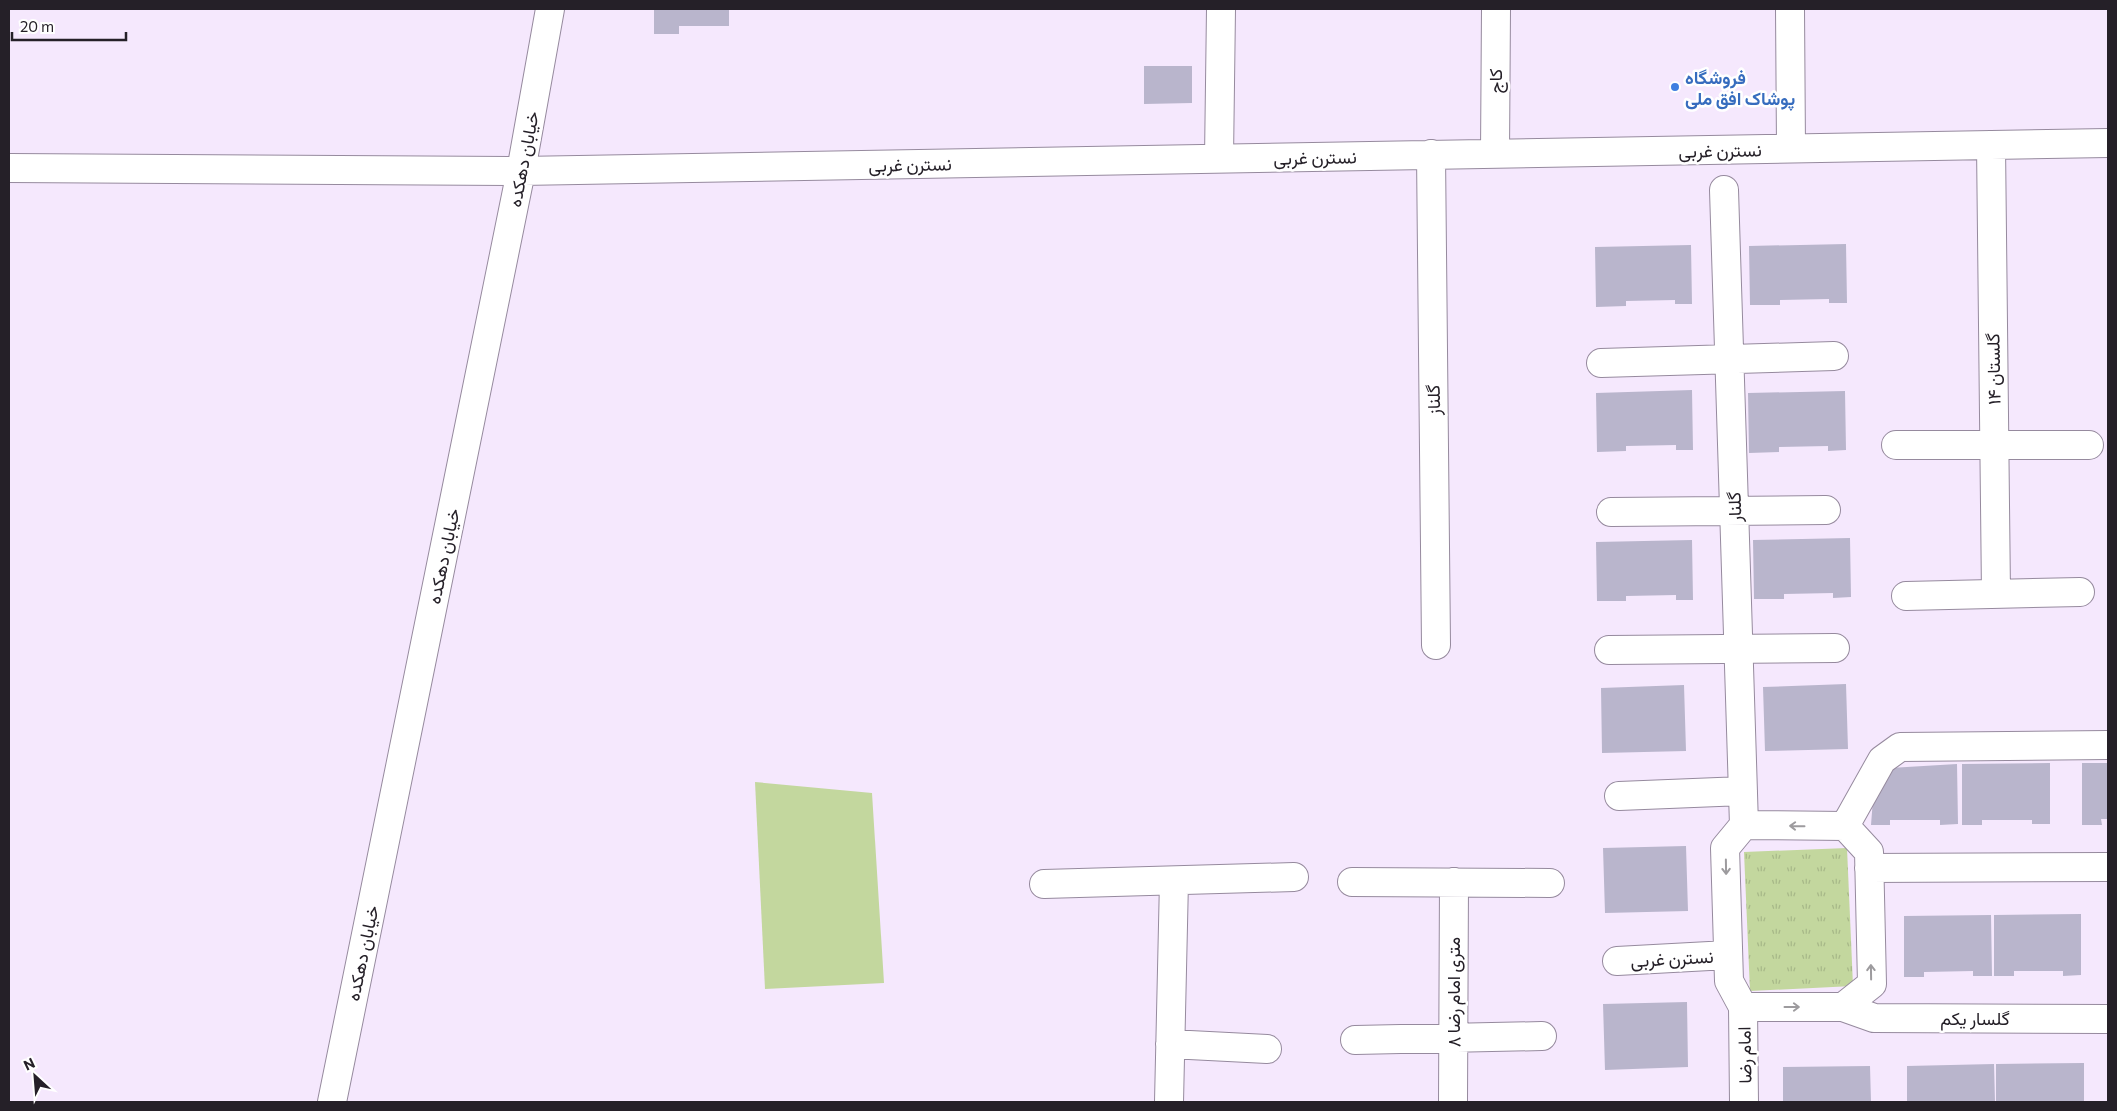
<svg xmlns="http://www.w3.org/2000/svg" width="2117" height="1111" viewBox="0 0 2117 1111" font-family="Commissioner,Vazirmatn,sans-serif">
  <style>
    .grass { fill: url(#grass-tufts) }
    .garden { fill: #c3d79e }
    .building { fill: #b9b5cc }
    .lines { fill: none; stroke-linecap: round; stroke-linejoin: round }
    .minor-casing { stroke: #968a9e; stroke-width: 30 }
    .minor { stroke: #fff; stroke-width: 28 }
    .oneway { stroke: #9d9b9e }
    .shop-dot { fill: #3f7fe0; stroke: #fff; stroke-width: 2 }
    .labels { text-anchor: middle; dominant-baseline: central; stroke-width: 5; stroke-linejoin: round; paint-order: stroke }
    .shop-label { font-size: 18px; font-weight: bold; fill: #366cbe; stroke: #fff; text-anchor: start }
    .street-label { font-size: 18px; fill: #252028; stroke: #fff }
  </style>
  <defs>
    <pattern id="grass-tufts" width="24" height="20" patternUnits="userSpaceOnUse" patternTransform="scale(1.25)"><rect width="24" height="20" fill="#c3d79e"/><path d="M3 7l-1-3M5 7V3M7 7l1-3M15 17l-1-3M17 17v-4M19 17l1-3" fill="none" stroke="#a7b888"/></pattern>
  </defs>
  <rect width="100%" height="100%" fill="#f5e8fd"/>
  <path class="grass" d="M1847,848L1853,986L1750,991L1744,852Z"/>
  <path class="garden" d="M755,782L872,793L884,983L765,989Z"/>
  <path class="building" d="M654,9H729V26H679V34H654Z
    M1144,66H1192V103L1144,104Z
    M1846,244L1847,303H1829V299L1780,300V305H1750L1749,246Z
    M1691,245L1692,304H1675V300L1626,301V306L1596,307L1595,247Z
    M1692,390L1693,450H1676V445L1626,446V451L1597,452L1596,393Z
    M1845,391L1846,450L1828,451V446L1779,447V452L1749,453L1748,393Z
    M1850,538L1851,597L1833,598V593L1784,594V599H1754L1753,540Z
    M1692,540L1693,600H1676V595L1626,596V601H1597L1596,542Z
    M1846,684L1848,749L1765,751L1763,687Z
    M1684,685L1686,751L1602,753L1601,688Z
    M2050,763V824H2032V820H1982V825H1962V764Z
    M2082,763H2108V819H2101L2102,825H2082Z
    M1957,764L1958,824L1940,825V820H1890V825H1871L1873,799L1890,768Z
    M1686,846L1688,911L1605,913L1603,848Z
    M2081,914V975L2063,976V971H2014V976H1994V915Z
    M1991,915L1992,976H1973V971L1924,972V977H1904V916Z
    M1687,1002L1688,1067L1605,1070L1603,1004Z
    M2084,1063V1102H1996V1064Z
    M1994,1064L1995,1102H1907V1066Z
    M1870,1066L1871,1102H1783V1067Z"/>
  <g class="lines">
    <defs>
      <path id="minor" d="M1790,9L1791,148
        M1991,145L1996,594
        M1495,153L1496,9
        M1431,154L1436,645
        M1219,158L1221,9
        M9,168L521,171L2108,143
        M1724,190L1744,825
        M1601,363L1834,356
        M1896,445H2089
        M1611,512L1826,510
        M1906,596L2080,592
        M1609,650L1835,648
        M1619,796L1743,791
        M1744,825L1845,826L1869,852L1872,984L1843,1007
        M1744,825L1725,848L1729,981L1743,1007L1744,1102
        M1845,826L1882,760L1900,747L2108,745
        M1869,868L2108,867
        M1352,882L1550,883
        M1044,884L1294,877
        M1617,961L1728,955
        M1743,1007H1843L1874,1018L2108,1019
        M1355,1040L1542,1036
        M1170,1044L1267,1049
        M332,1102L521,171L550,9
        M1169,1102L1174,881
        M1453,1102L1454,882"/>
    </defs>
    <use href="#minor" class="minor-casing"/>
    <use href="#minor" class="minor"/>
  </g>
  <defs><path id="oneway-shaft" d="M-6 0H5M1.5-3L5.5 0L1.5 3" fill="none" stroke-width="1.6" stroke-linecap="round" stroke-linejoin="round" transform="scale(1.25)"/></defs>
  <g class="oneway">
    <use href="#oneway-shaft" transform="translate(1797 826) rotate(-179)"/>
    <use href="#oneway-shaft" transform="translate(1726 867) rotate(89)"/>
    <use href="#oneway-shaft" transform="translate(1871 972) rotate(-91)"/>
    <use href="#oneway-shaft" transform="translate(1792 1007)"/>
  </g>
  <circle class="shop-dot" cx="1675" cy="87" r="5"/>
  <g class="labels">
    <g class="shop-label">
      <text x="1685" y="77">فروشگاه<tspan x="1685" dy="21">پوشاک افق ملی</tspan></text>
    </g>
    <g class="street-label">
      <text transform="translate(1495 81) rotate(-89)">کاج</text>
      <text transform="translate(1720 150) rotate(-1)">نسترن غربی</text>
      <text transform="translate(1315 157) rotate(-1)">نسترن غربی</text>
      <text transform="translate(523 159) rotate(-79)">خیابان دهکده</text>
      <text transform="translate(910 164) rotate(-1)">نسترن غربی</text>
      <text transform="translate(1993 369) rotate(-91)">گلستان ۱۴</text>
      <text transform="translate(1433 400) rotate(-91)">گلناز</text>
      <text transform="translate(1734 507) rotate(-92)">گلنار</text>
      <text transform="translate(443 556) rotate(-78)">خیابان دهکده</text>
      <text transform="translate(362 953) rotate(-78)">خیابان دهکده</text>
      <text transform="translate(1672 958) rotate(-3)">نسترن غربی</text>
      <text transform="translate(1453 992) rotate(-90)">۸ متری امام رضا</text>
      <text x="1975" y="1018">گلسار یکم</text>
      <text transform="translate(1744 1055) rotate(-91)">امام رضا</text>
    </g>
  </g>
  <rect width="2117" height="1111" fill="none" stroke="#252028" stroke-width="20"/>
  <g transform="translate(35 1076) rotate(334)" stroke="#ffffff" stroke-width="4" paint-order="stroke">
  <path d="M0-4L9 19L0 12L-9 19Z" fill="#252028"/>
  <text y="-8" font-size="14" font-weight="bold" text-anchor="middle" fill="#252028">N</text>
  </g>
  <path d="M12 32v8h114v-8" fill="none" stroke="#252028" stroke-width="2.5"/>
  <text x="20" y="32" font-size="15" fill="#252028" stroke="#ffffff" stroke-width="4" paint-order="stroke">20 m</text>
</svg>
